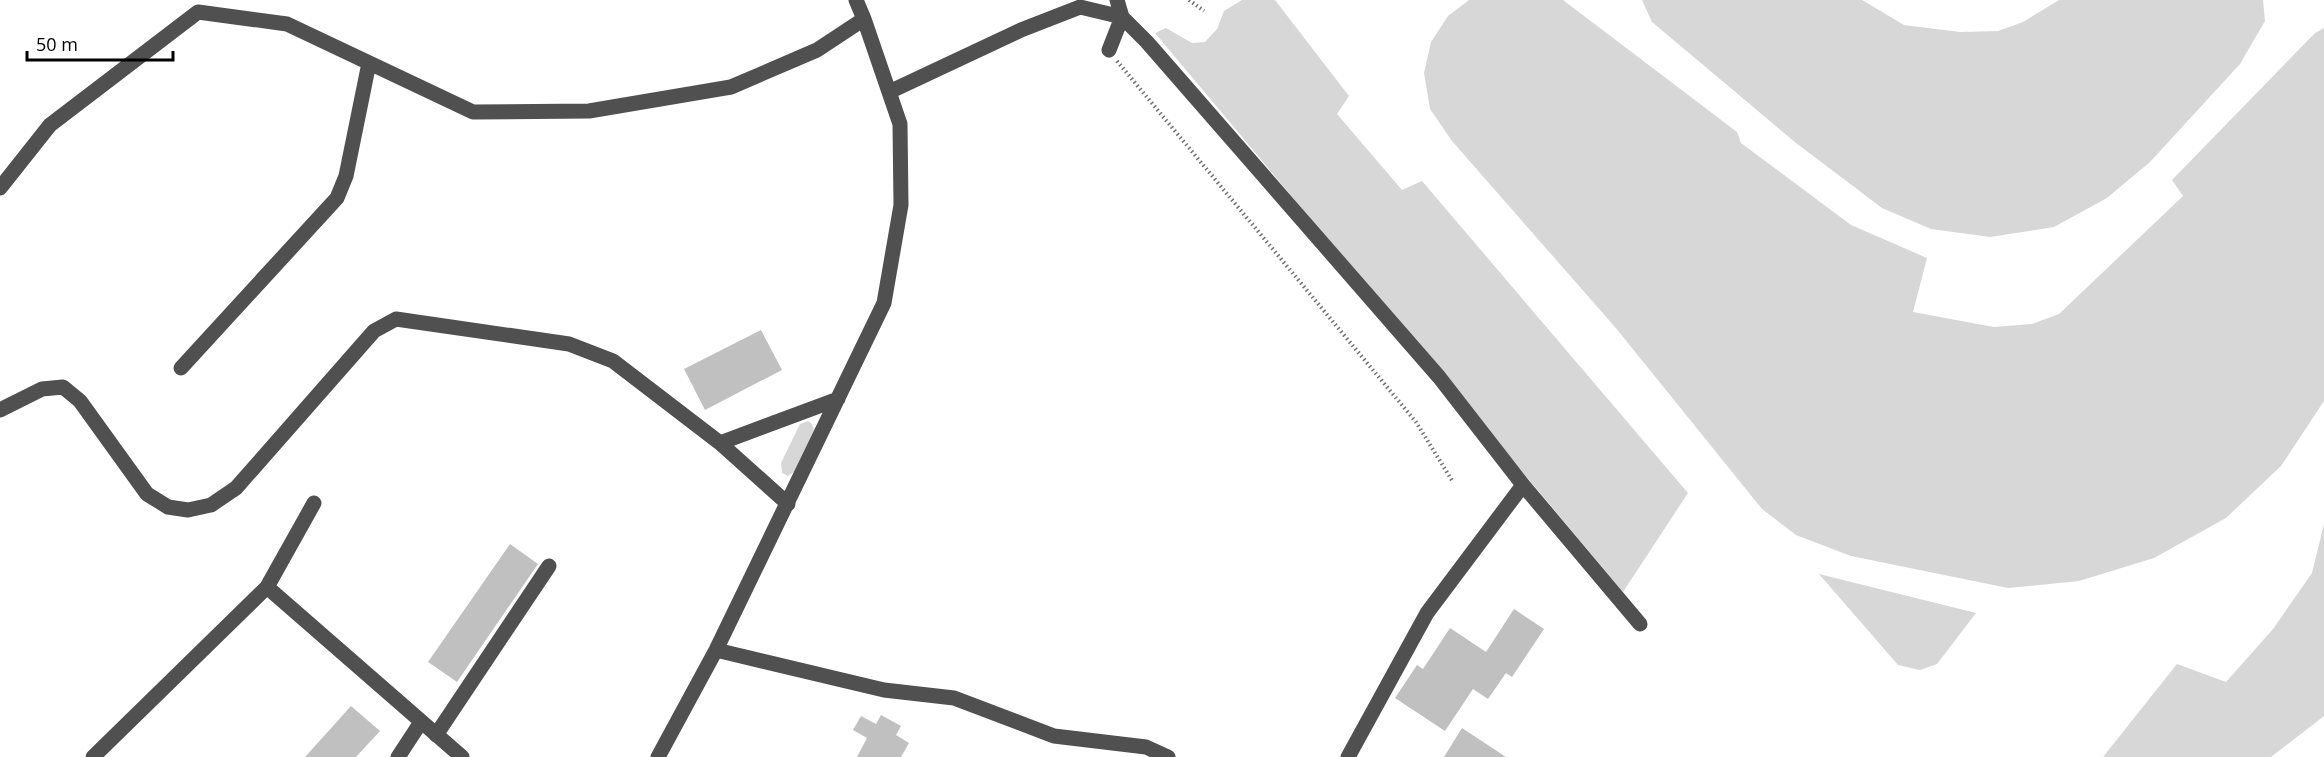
<svg xmlns="http://www.w3.org/2000/svg" width="2324" height="757" viewBox="0 0 2324 757" font-family="'Open Sans',sans-serif">
  <style>
    .green { fill: #d7d7d7 }
    .building { fill: #c0c0c0 }
    .lines { fill: none; stroke-linecap: round; stroke-linejoin: round }
    .path { stroke: #727272; stroke-width: 4; stroke-dasharray: 1.5 3; stroke-linecap: butt }
    .minor { stroke: #505050; stroke-width: 15 }
  </style>
  <rect width="100%" height="100%" fill="#fff"/>
  <path class="green" d="M1242,0H1275L1349,96L1337,114L1402,190L1422,181L1688,493L1623,592L1155,33L1166,28L1192,43L1205,42L1217,29L1224,11Z
    M1469,0H1563L1737,132L1741,143L1851,225L1927,258L1913,312L1994,327L2032,324L2059,314L2183,196L2172,180L2315,33L2324,28V401L2281,466L2226,518L2154,558L2079,581L2008,588L1851,556L1796,535L1762,509L1615,327L1452,141L1430,109L1424,73L1431,42L1448,16Z
    M1642,0H1862L1904,25L1960,32L1998,31L2023,22L2059,0H2263L2265,21L2240,64L2150,162L2107,198L2054,227L1990,237L1931,229L1882,208L1796,143L1652,22Z
    M808,421L812,424L814,430L794,472L788,476L782,473L781,463L800,424Z
    M2324,524V716L2271,757H2103L2177,664L2226,682L2273,629L2312,573Z
    M1819,574L1976,613L1937,664L1920,670L1898,665Z"/>
  <path class="building" d="M761,330L782,370L705,410L684,369Z
    M510,544L538,564L457,682L428,662Z
    M1514,609L1544,629L1512,677L1506,673L1488,699L1473,689L1445,731L1395,698L1417,665L1423,669L1450,628L1486,652Z
    M351,706L380,731L356,757H305Z
    M881,715L901,726L896,735L909,743L901,757H857L867,738L853,730L861,716L876,724Z
    M1462,728L1506,757H1444Z"/>
  <g class="lines">
    <path class="path" d="M1189,0L1204,11
      M1117,61L1416,422L1453,482"/>
    <path class="minor" d="M1117,0L1122,17L1147,42L1439,377L1523,485L1640,624
      M889,92L1021,30L1080,7L1122,17L1109,50
      M0,188L50,125L198,12L287,24L473,112L589,111L731,87L817,50L864,19L856,0
      M181,368L337,198L346,176L369,63
      M0,410L42,389L63,387L80,401L147,494L168,507L188,510L211,505L236,488L374,331L396,319L569,344L613,361L720,443L788,504
      M720,443L838,399
      M267,587L462,757
      M716,650L884,690L954,698L1054,736L1146,747L1168,757
      M436,735L549,566
      M93,757L267,587L314,503
      M398,757L421,722
      M658,757L716,650L884,303L901,205L900,124L864,19
      M1348,757L1427,613L1523,485"/>
  </g>
  <path d="M27 51v9h146v-9" fill="none" stroke="#000000" stroke-width="3"/>
  <text x="36" y="51" font-size="18" fill="#000000" stroke="#ffffff" stroke-width="4.5" paint-order="stroke">50 m</text>
</svg>
